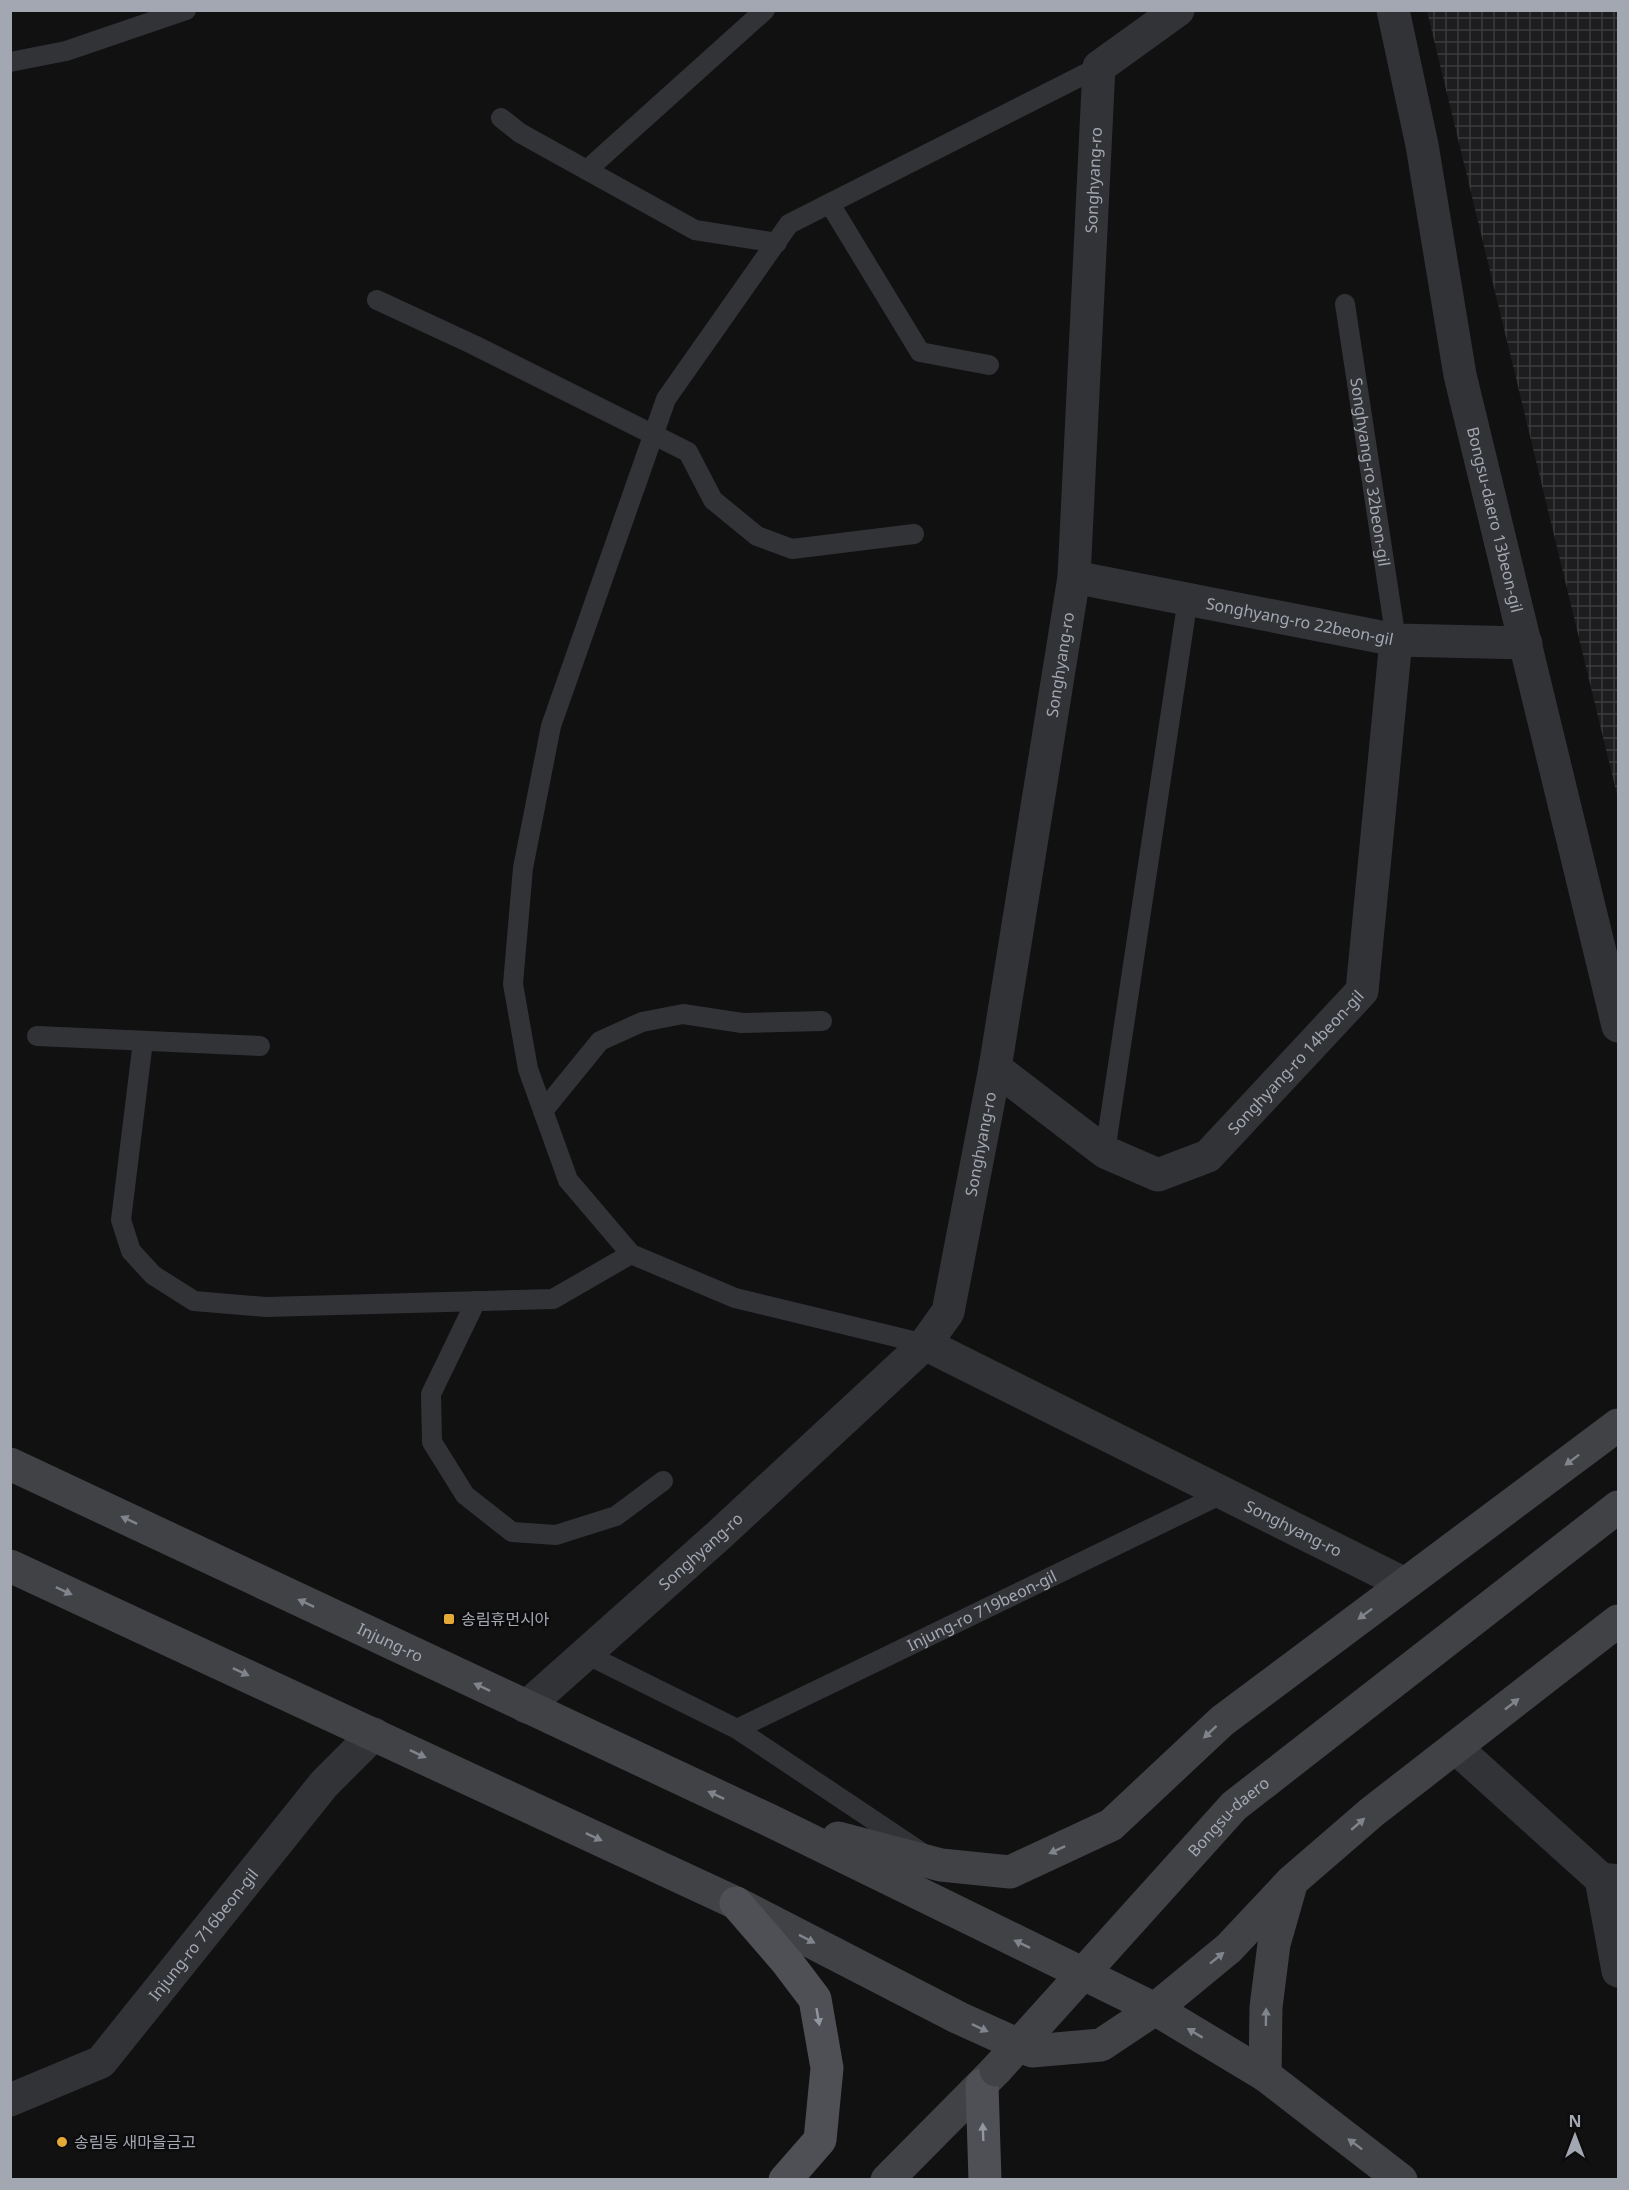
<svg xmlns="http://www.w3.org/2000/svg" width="1629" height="2190" viewBox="0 0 1629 2190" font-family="'Noto Sans','Noto Sans KR',sans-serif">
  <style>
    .industrial { fill: url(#industrial-grid) }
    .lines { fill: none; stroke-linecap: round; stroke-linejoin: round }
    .lane { stroke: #323337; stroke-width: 20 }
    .street { stroke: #323337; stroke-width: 33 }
    .secondary { stroke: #404246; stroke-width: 33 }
    .primary { stroke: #4e5055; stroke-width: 33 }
    .secondary-bridge { stroke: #404246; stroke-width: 33 }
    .oneway { fill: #80848c }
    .oneway2 { fill: #92969f }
    .poi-dot { fill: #e4a937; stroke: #0c0c0d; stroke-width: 2 }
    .labels { text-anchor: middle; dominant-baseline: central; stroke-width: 5; stroke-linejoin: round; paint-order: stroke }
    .street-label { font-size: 16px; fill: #a3a7b2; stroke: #0c0c0d }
    .poi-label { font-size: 16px; fill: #a3a7b2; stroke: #0c0c0d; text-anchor: start }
  </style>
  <defs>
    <pattern id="industrial-grid" width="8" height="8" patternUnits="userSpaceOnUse" patternTransform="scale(1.5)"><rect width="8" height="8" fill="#1d1d1f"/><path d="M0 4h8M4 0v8" fill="none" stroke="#3b3b3d"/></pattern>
  </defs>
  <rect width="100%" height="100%" fill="#111112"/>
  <path class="industrial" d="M1427,11H1618V799Z"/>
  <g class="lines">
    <g class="lane">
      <path d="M10,62L66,51L186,10"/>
      <path d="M501,118L520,133L695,230L777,243"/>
      <path d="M587,170L765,10"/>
      <path d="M830,204L920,352L989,365"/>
      <path d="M377,300L474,345L688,452L713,500L757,536L792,549L914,534"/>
      <path id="s1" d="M1345,304L1396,640"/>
      <path d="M37,1036L260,1046"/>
      <path d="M143,1041L121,1220L131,1251L153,1275L194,1301L266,1307L553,1299L631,1254"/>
      <path d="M543,1111L600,1041L642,1022L683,1014L742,1023L822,1021"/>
      <path d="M1105,1152L1188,598"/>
      <path d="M476,1301L431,1394L432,1442L465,1495L512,1532L556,1535L616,1516L663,1481"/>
      <path d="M925,1344L735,1298L631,1254L568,1180L528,1069L513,984L523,868L551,726L666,399L789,224L1099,67"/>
      <path d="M586,1654L737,1729L921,1852"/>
      <path id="s2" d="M737,1729L1224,1493"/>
    </g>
    <g class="street">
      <path id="s3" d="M1393,10L1422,145L1460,375L1618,1026"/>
      <path id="s4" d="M1074,577L1396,640L1526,643"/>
      <path id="s5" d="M995,1068L1105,1152L1158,1175L1208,1156L1362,991L1396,640"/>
      <path id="s6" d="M925,1344L1405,1584"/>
      <path id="s7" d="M526,1707L718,1536L925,1344L948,1312L995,1068L1074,577L1099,67L1178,10"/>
      <path d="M1456,1748L1601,1879L1618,1881"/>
      <path d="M1601,1879L1618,1971"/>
      <path id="s8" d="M10,2100L101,2062L324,1784L374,1734"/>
    </g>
    <g class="secondary">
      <path id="s9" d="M10,1464L769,1820L1155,2009L1265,2075L1401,2180"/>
      <path d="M10,1566L736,1903L959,2018L1032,2051L1101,2045L1155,2009L1229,1948L1291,1882L1372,1812L1618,1621"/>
      <path d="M838,1838L941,1865L1010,1872L1111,1825L1222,1721L1618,1425"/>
      <path d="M1265,2075L1266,2007L1274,1944L1290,1888"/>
      <path d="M887,2180L996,2070"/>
    </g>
    <path class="primary" d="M736,1903L787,1962L815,1999L827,2068L820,2140L785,2180
      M982,2085L985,2180"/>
    <path class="secondary-bridge" id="s10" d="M996,2070L1234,1806L1618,1507"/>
  </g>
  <defs><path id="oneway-solid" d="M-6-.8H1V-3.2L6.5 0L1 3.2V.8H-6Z" transform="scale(1.5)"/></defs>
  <g class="oneway">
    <use href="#oneway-solid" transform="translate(1572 1460) rotate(143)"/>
    <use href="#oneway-solid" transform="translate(129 1520) rotate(-155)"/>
    <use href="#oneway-solid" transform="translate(64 1591) rotate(25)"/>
    <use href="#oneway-solid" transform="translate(306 1603) rotate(-155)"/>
    <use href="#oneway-solid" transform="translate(1365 1614) rotate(143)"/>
    <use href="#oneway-solid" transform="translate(241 1672) rotate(25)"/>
    <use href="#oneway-solid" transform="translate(482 1687) rotate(-155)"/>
    <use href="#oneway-solid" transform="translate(1512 1704) rotate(-38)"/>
    <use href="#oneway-solid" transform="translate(1210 1732) rotate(137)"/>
    <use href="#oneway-solid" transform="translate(418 1754) rotate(25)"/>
    <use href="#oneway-solid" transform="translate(716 1795) rotate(-155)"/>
    <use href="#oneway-solid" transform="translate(1358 1824) rotate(-41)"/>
    <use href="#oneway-solid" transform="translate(594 1837) rotate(25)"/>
    <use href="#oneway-solid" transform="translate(1057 1850) rotate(155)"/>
    <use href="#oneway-solid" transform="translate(807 1939) rotate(27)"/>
    <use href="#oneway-solid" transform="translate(1022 1944) rotate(-154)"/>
    <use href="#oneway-solid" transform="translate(1217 1958) rotate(-39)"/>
    <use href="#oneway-solid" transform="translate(1266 2017) rotate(-89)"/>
    <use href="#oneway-solid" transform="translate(980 2028) rotate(25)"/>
    <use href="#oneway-solid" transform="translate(1195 2033) rotate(-149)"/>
    <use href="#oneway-solid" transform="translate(1355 2144) rotate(-143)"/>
  </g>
  <g class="oneway2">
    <use href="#oneway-solid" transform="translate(818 2017) rotate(80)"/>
    <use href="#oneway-solid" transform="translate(983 2132) rotate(-92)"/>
  </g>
  <g class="poi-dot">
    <rect x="443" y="1613" width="12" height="12" rx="3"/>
    <circle cx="62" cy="2142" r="6"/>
  </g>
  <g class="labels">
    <g class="street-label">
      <text stroke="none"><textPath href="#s7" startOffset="1722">Songhyang-ro</textPath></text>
      <text stroke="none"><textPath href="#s1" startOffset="170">Songhyang-ro 32beon-gil</textPath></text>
      <text stroke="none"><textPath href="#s3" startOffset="520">Bongsu-daero 13beon-gil</textPath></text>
      <text stroke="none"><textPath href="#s4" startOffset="230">Songhyang-ro 22beon-gil</textPath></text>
      <text stroke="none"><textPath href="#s7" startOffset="1236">Songhyang-ro</textPath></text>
      <text stroke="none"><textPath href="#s5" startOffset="378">Songhyang-ro 14beon-gil</textPath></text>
      <text stroke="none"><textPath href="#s7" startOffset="750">Songhyang-ro</textPath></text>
      <text stroke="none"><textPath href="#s6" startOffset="412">Songhyang-ro</textPath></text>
      <text stroke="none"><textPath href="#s7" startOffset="234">Songhyang-ro</textPath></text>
      <text stroke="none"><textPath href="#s2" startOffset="272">Injung-ro 719beon-gil</textPath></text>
      <text stroke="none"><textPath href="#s9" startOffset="420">Injung-ro</textPath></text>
      <text stroke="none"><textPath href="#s10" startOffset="344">Bongsu-daero</textPath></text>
      <text stroke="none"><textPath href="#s8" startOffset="262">Injung-ro 716beon-gil</textPath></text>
    </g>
    <g class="poi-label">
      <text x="461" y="1619">송림휴먼시아</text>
      <text x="74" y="2142">송림동 새마을금고</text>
    </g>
  </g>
  <rect width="1629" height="2190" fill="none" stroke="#a3a7b2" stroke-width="24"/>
  <g transform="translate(1575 2136)" stroke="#0c0c0d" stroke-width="4.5" paint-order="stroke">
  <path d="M0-4.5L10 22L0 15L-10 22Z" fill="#a3a7b2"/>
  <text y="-9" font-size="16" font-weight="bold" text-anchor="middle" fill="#a3a7b2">N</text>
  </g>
</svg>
